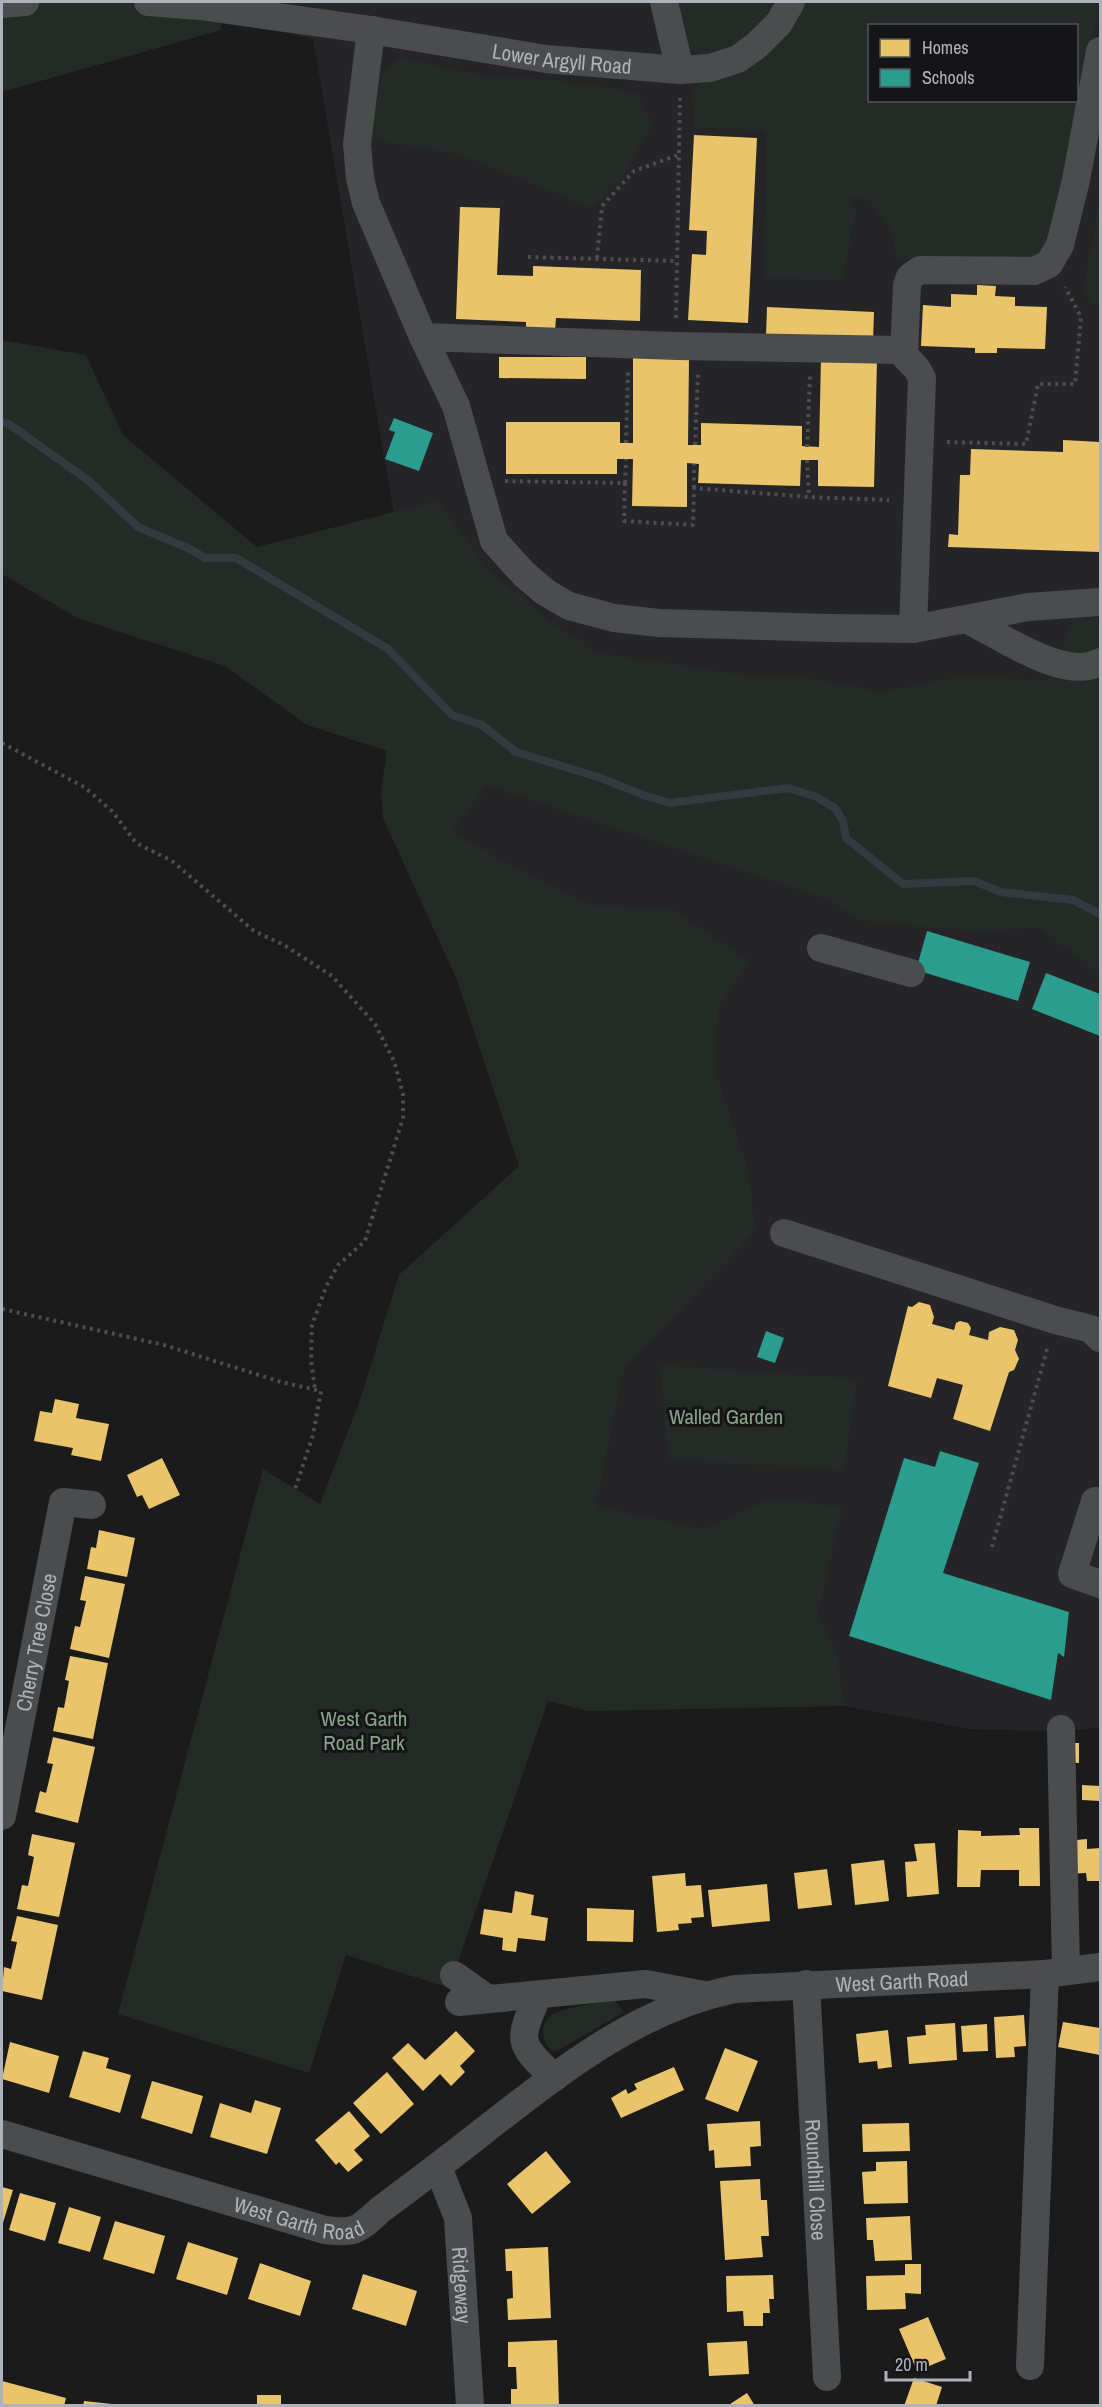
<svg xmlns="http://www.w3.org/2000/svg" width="1102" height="2407" viewBox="0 0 1102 2407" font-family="'Archivo Narrow',sans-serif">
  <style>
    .built { fill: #252527; fill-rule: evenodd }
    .green { fill: #242a25; fill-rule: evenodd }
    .homes { fill: #e9c46a }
    .schools { fill: #2a9d8f }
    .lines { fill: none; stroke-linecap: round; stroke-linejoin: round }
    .stream { stroke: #333a40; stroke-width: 8 }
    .path { stroke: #4d4e50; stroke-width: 4; stroke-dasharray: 3 4.5; stroke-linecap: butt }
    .minor { stroke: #4b4c4e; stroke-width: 28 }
    .labels { text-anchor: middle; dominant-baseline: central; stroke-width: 6; stroke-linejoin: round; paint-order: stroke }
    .street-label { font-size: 21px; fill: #aeb2ba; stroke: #151517 }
    .park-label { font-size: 21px; fill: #88a38a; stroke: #151517 }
  </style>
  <rect width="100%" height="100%" fill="#1b1b1b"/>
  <path class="built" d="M149,2H1100V1728L1042,1731L970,1729L844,1706L588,1711L320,1504L360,1400L399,1275L519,1166L457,980L383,818L381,792L390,724L430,727L313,39ZM870,26H1076V100H870Z"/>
  <path class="green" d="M2,2H222L221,30L2,92Z
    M671,2H794L803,5L806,2H1100L1053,237L1039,255L1023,260L896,258L890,228L866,198H849L856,208L843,280L764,278L766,131L694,127L692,91L703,79L701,54L679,45ZM870,26H1076V100H870Z
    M399,57L483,76L533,78L613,88L639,94L652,125L620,181L591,208L459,154L370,139L382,76Z
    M1100,203V304H1092L1083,290Z
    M2,340L86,355L123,435L257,547L437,501L485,566L552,623L599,653L744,675L800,676L883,692L967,675L1047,681L1072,621L1100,616V973L1038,927L980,932L858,920L826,899L487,785L452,832L510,865L591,905L671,909L750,961L718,1009L716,1074L747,1166L756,1230L623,1371L596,1507L705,1529L773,1498L843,1507L817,1616L837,1652L844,1706L588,1711L548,1701L449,1988L346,1955L309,2073L118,2014L263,1469L320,1504L360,1400L399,1275L519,1166L457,980L383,818L381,792L387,751L307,725L225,666L77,618L2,574Z
    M660,1365L857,1379L844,1470L668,1459Z
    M614,2000L624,2012L557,2051H552C541,2040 539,2024 553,2014C562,2008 601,2003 614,2000Z"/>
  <path class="homes" d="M694,135L757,138L748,323L688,320L692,254L706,255L707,231L689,230Z
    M460,207L500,208L497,275L533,276V266L641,270L640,321L556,318L555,331L526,330V322L456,319Z
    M977,285L996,286L995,296L1015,297V306L1047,307L1045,349L997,348V353H975V348L921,346L923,305L951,307V294L977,295Z
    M767,307L874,312L873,341L766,337Z
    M499,357H586V379L499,378Z
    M633,358L689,359L688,445H701V423L802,426V446L819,447L821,359L877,360L874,487L818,486V460H801L800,486L698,483L699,464L687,463V507L632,506L633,459H617V474H506V422H620V443H633Z
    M1063,440L1100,442V552L948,547L949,534L958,535L960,475H970L971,449L1063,452Z
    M919,1302L930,1305L934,1317L932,1324L954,1330L956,1323L960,1321L968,1323L971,1328L969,1335L988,1340L989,1332L1000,1327L1014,1330L1018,1340L1015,1350L1019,1359L1014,1370L1009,1372L990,1431L953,1419L963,1385L937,1378L931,1398L888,1386L908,1306L912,1307Z
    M55,1399L79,1404L76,1418L109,1424L101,1461L71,1455L73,1448L34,1441L40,1411L52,1413Z
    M162,1458L180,1495L149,1509L142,1495L137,1497L127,1475Z
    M99,1530L135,1538L127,1577L87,1569L91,1547L96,1548Z
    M85,1576L125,1584L109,1658L70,1649L75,1626L80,1627L86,1601L80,1600Z
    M70,1656L108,1663L93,1739L53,1731L58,1707L64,1708L69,1681L65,1680Z
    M53,1737L95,1747L78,1823L35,1812L40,1791L46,1793L53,1764L47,1763Z
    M1066,1743H1079V1763L1066,1762Z
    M1082,1785L1100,1786V1801L1082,1800Z
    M1019,1828H1039L1040,1886H1019V1870H981L980,1887H957L958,1830L981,1831V1836L1020,1835Z
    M32,1834L75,1843L59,1917L17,1909L22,1885L28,1886L34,1857L28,1855Z
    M1087,1839V1849L1100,1848V1881H1087L1086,1873L1067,1874L1065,1841Z
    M935,1843L939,1894L907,1897L905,1862L917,1861L914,1844Z
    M884,1860L889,1901L855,1905L851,1864Z
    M827,1869L832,1905L798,1909L794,1873Z
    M685,1873L686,1886L701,1885L704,1917L691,1918L692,1923L678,1924L679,1930L657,1932L652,1876Z
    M767,1884L770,1921L712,1927L708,1890Z
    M515,1891L534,1895L531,1915L548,1918L545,1941L518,1938L516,1952L502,1950L503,1938L480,1934L484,1909L512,1913Z
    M587,1908L634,1910L633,1942L587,1941Z
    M17,1916L58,1925L42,2000L2,1991L4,1967L11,1969L17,1942L11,1941Z
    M1024,2015L1026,2046L1014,2047L1015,2057L996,2058L994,2017Z
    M1063,2022L1100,2028V2055L1058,2047Z
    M955,2023L957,2060L909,2064L907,2037L926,2035L925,2025Z
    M987,2024L988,2051L963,2052L961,2026Z
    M888,2030L892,2067L878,2069L877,2061L859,2063L856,2034Z
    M456,2031L475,2051L460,2066L465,2072L451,2086L440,2074L423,2091L392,2058L408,2043L425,2060Z
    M10,2042L59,2056L49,2093L2,2079Z
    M725,2048L758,2061L738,2112L705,2099Z
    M83,2051L109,2058L106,2068L131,2075L120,2113L69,2097Z
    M674,2067L684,2090L621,2118L611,2098L626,2089L628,2094L637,2089L634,2084Z
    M387,2072L414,2104L381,2134L353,2103Z
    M152,2081L203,2096L192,2134L141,2118Z
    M255,2100L281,2108L267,2154L210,2137L220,2103L251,2113Z
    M349,2111L370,2136L354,2150L363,2160L348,2172L339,2162L336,2165L315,2140Z
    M760,2121L761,2146L750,2147L751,2166L715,2168L714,2150L709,2151L707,2124Z
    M909,2123L910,2151L863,2152L862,2124Z
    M546,2151L571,2182L532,2214L507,2184Z
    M907,2161L908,2203L864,2204L862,2172L876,2171V2162Z
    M760,2179L761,2200H767L769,2236H761L763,2257L725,2260L720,2181Z
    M2,2187L13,2190L2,2226Z
    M20,2193L56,2203L45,2241L9,2230Z
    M69,2207L101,2217L90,2252L58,2243Z
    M910,2216L912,2260L875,2261L873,2240H867L866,2218Z
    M115,2221L165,2236L154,2274L103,2259Z
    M188,2242L238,2258L227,2295L176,2279Z
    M548,2247L551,2318L508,2320L507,2299L513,2298L512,2271H506L505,2249Z
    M260,2263L311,2281L300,2316L248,2299Z
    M905,2264H921V2294L905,2293L906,2309L867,2310L866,2276L905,2275Z
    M363,2274L417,2291L406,2326L352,2309Z
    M773,2275L774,2299H769L770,2313H763V2326H744L743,2311L727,2312L726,2276Z
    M928,2317L946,2359L917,2371L899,2329Z
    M557,2340L559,2406H511V2389H517L516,2367H508V2342Z
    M747,2341L749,2374L709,2376L707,2343Z
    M914,2378L942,2387L936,2406H904Z
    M2,2381L66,2398L64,2406H2Z
    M747,2393L755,2406H727Z
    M257,2395H281V2406H257Z
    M84,2401L112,2404V2406H83Z"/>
  <path class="schools" d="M394,418L433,433L419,471L385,459L395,432L389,430Z
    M927,931L1030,962L1018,1001L916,970Z
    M1046,973L1100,994V1036L1032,1009Z
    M766,1331L784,1338L775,1363L757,1357Z
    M940,1451L979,1463L943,1573L1069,1612L1064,1657L1058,1653L1051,1700L849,1636L904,1458L935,1467Z"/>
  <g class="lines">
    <path class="stream" d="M2,422L9,424L89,481L138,527L192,550L205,558H236L388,649L452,715L482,725L516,752L598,777L646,796L670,803L788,788L817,797L835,808L843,821L846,838L903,884L974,881L1001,892L1073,900L1100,914"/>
    <path class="path" d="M528,257L676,261
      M597,258L602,206L634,171L678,155
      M676,318L680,98
      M947,442L1026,444L1038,384H1075L1081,317L1065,287
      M626,443L628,371
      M695,445L698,373
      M807,447L810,376
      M807,460L809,497
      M505,481L625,483L624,521L693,525L694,488L809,497L889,500
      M625,483L626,459
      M694,488V464
      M2,743L84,787L112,811L136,843L172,861L254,931L284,945L332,976L375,1024L394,1061L403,1094V1118L365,1241L338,1265L326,1287L312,1325L311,1360L315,1390
      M2,1309L164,1345L281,1382L321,1391L313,1435L295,1489
      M992,1547L1048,1346"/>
    <g class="minor">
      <path id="s1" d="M148,2L200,6L371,30L546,59L680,70L710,68L738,59L757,45L779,23L791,2"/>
      <path d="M664,2L680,70"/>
      <path d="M2,4L25,2"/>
      <path d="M371,30L357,144L360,178L366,203L423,337L456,406L494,541L524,574L545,592L569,606L614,618L659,623L830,628L913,629L1028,607L1100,602"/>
      <path d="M423,337L677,346L903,350"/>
      <path d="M968,620C1000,635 1064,682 1100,662"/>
      <path d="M913,629L922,378L917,369L904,355L907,285L910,277L920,270L1034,271L1049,264L1060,245L1076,180L1100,51"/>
      <path d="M821,948L911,973"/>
      <path d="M784,1233L1055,1320L1091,1329L1100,1338"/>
      <path d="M1100,1502L1095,1501L1072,1574L1100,1584"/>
      <path d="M1061,1729L1066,1971"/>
      <path id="s2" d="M2,1816L63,1502L92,1505"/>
      <path d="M454,1975L488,1999"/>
      <path id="s3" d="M806,1984L827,2377"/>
      <path d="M538,1995C517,2043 518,2042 554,2078"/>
      <path d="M459,2002L646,1984L704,1995"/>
      <path id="s4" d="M2,2134L325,2230C356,2234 358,2230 380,2210C416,2183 451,2157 486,2129C561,2071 639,2008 735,1989L1045,1974L1100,1967"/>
      <path id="s5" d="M438,2167L458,2218L470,2406"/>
      <path d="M1030,2366L1045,1974"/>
    </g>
  </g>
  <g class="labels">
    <g class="street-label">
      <text stroke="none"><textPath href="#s1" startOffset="418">Lower Argyll Road</textPath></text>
      <text stroke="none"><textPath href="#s2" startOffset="177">Cherry Tree Close</textPath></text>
      <text stroke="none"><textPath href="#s4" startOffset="988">West Garth Road</textPath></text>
      <text stroke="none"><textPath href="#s3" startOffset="196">Roundhill Close</textPath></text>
      <text stroke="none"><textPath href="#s4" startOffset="309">West Garth Road</textPath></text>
      <text stroke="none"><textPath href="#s5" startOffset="122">Ridgeway</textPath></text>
    </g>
    <g class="park-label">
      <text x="726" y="1416">Walled Garden</text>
      <text x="364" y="1718">West Garth<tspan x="364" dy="24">Road Park</tspan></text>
    </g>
  </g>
  <rect width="1102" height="2407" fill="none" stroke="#aeb2ba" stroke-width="6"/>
  <rect x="868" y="24" width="210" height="78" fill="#151517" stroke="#525458" stroke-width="1.5"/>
  <rect x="880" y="39" width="30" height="18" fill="#e9c46a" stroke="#525458" stroke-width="1.5"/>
  <text x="922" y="54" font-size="18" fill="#aeb2ba">Homes</text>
  <rect x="880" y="69" width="30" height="18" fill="#2a9d8f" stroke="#525458" stroke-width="1.5"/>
  <text x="922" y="84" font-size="18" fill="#aeb2ba">Schools</text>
  <path d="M886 2371v9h84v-9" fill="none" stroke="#aeb2ba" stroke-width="3"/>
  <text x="895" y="2371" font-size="18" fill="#aeb2ba" stroke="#151517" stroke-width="4.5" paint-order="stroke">20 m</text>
</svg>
